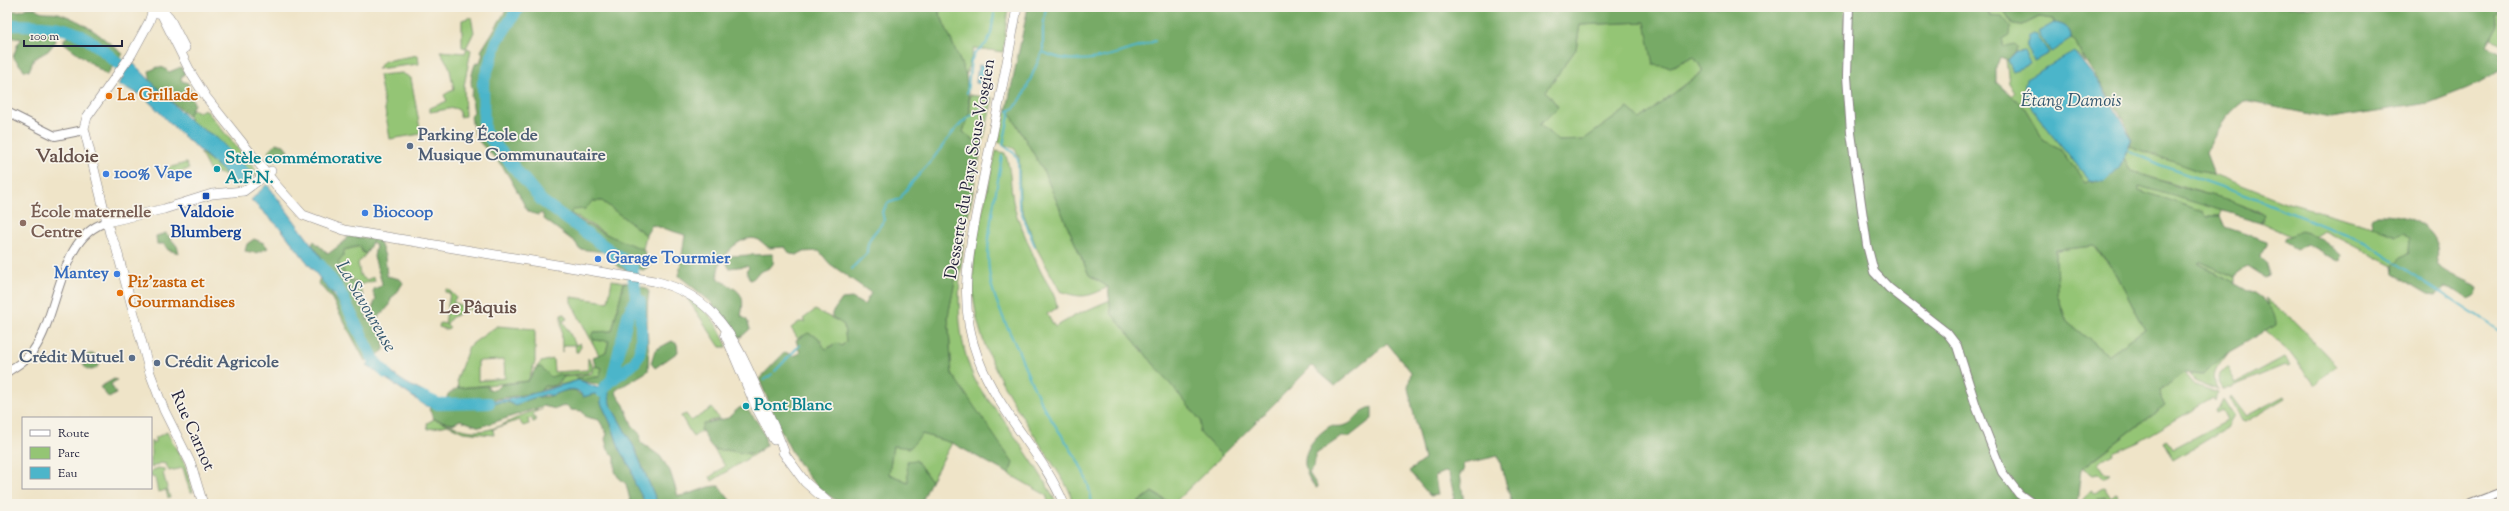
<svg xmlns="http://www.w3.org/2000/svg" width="2509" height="511" viewBox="0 0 2509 511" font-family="'Sorts Mill Goudy',serif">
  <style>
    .green { fill: #94c574; stroke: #5b7458; fill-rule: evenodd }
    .forest { fill: #7a6; stroke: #4c6650; fill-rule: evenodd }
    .water { fill: #4cb5ca; stroke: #376c82 }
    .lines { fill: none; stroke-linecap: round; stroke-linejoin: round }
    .stream { stroke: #4cb5ca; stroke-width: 2 }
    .river { stroke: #4cb5ca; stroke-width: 12 }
    .tertiary-casing { stroke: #888382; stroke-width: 10 }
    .secondary-casing { stroke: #888382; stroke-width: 10 }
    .tertiary { stroke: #fff; stroke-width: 8 }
    .secondary { stroke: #fff; stroke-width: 9 }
    .food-dot { fill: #e8710a; stroke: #f7f3e8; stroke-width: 1.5 }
    .service-dot { fill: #5c6f8a; stroke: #f7f3e8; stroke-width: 1.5 }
    .culture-dot { fill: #0f9aa8; stroke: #f7f3e8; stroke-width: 1.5 }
    .shop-dot { fill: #3f7fe0; stroke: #f7f3e8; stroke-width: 1.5 }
    .transit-dot { fill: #1a4fb4; stroke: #f7f3e8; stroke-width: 1.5 }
    .education-dot { fill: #8d6e63; stroke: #f7f3e8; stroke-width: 1.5 }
    .labels { text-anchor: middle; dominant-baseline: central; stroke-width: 3.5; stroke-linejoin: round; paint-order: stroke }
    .food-label { font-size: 17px; font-weight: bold; fill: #c56008; stroke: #f7f3e8; text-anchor: start }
    .service-label { font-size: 17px; font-weight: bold; fill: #4e5e75; stroke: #f7f3e8; text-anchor: start }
    .culture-label { font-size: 17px; font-weight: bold; fill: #0d838f; stroke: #f7f3e8; text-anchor: start }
    .street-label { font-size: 17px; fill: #22223b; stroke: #f7f3e8 }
    .shop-label { font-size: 17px; font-weight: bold; fill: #366cbe; stroke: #f7f3e8; text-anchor: start }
    .education-label { font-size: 17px; font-weight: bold; fill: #785e54; stroke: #f7f3e8; text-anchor: start }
    .transit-label { font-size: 17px; font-weight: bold; fill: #164399; stroke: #f7f3e8 }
    .water-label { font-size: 18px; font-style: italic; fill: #31556d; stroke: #f7f3e8 }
    .quarter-label { font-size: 19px; font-weight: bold; fill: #66514a; stroke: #f7f3e8 }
  </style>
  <rect width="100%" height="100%" fill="#f7f3e8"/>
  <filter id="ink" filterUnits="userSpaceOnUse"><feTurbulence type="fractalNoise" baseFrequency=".025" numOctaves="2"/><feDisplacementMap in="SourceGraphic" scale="8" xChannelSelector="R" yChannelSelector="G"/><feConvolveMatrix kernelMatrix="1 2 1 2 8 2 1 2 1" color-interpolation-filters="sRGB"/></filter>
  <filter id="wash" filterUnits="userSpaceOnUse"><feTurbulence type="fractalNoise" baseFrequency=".012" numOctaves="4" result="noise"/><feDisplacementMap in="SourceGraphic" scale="16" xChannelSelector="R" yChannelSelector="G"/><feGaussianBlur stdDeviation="0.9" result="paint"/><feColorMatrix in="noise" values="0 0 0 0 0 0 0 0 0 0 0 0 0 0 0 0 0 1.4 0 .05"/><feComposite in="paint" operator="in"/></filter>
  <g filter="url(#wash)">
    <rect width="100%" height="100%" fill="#efe4c8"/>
    <path class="green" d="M937,7H1008L1003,52L974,48L966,75Z
      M1987,7H2002L2013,25L2021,26L2039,17L2054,19V23L2038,32L2051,52L2071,39L2075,40L2085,63L2077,54L2026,79L2032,109L2089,180L2085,182L2059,148L2044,141L2024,107L2011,97L2015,93L2009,83L2006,60H2008L2013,71L2030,64L2017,51L2015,52L2017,47H2003C2004,32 1991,21 1987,7ZM2035,34L2049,53L2034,61Z
      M2502,7V43L2491,38L2498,25L2495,15Z
      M471,17L474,32L466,48L462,47V20Z
      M1645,22L1671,67L1694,56L1703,71L1640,119L1628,108L1583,140L1559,141L1539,124L1558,107L1546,91L1576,49L1580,25Z
      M467,48L471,50L464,86L465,116L460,117L459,110L454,108L430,112V108L447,101L444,95L454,89L449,66L440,51L465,53Z
      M418,55L419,64L377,69L384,61Z
      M402,73L411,78L421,134L390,139L379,75Z
      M969,95L993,98L982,146L963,132L970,111Z
      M1007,108L1043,170L1089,275L1108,287C1089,297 1081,299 1060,291L1037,249L1020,204L1019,157L1015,149L998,142Z
      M192,109L199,112L205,109L259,174L255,176L217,138L190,121L188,116Z
      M2130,146L2198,171L2214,174L2285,202L2372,226L2396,236L2403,233L2410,238L2409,252L2401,257L2393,266L2324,231L2315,237L2308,232L2291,236L2260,222L2263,220L2260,212C2218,196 2174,185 2131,171L2124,158Z
      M996,151L1005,153C1013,174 1009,195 1017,216C1024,234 1032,252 1040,270C1046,283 1056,293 1057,308L1047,314L1055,327L1076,315L1110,300L1111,313L1201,421L1200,433L1222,456L1173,504L1152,492L1136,504H1073L1069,490C1031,425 970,356 973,277C974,235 988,192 996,151Z
      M200,152L228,174L227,176L209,170Z
      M186,163L189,169L166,176L164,169Z
      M2143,185L2223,209L2220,216H2206L2138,190L2139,186Z
      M593,201H602L646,235L643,249L619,241L570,213L573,209H585Z
      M966,225C959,276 952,329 974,378C980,391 991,403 1000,415C1020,444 1041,472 1057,504H1049L1046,495L1009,474L1013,463L985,426L952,374L948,316Z
      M360,246L362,252L366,254L358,263L360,275L366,280L374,277L375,281L358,285L354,280L345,278L343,269L338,263L342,257L344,250Z
      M2094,246L2117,275L2145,329L2108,355L2067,322L2057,294L2056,250Z
      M2201,262L2235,277V283L2198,263Z
      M612,280L624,282L612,331L594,332L591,335L599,341L609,340L602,367L599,355L571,302V297L608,302Z
      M447,288L456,297L453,302L466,308L468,303L473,305L475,308L472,312L469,308L451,318L446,325L450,327L448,330L439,327L440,323L445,324L450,293L445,292Z
      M687,298C705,304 721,329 727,347H720Z
      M2265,299L2292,319L2336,365L2315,386L2287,349L2265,331L2276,325Z
      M815,310L844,324L846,342L841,346L832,345L827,349L823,347L821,340L801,336L798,339L791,328L799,322H805L803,319Z
      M564,314L567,319L563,321L576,345L580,343L581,346L578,352H576L575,345H564L562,352L561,315Z
      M497,326L535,329V362L528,381L458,388L457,379L469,346ZM504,360L505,378L478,381V361Z
      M2229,352C2218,368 2210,371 2217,390L2196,382L2190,373L2203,374Z
      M2284,357L2290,366L2288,367L2285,365L2226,389H2222L2218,382L2220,374L2227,367L2236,383Z
      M588,358L592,364V370L588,373L551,377L541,367L536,368L541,362L553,359L554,372L588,370Z
      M595,366L602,368L599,377L577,378L579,380L541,390L544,386L551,387L560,383L563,377L591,374Z
      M2184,372L2195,385L2217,393L2215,401L2213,398L2141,440L2113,452L2114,454L2099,462L2104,472L2110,473L2103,478L2099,474L2093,475L2083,468L2165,405L2161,399L2160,391Z
      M2231,396L2246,416L2284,396L2285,398L2245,422L2242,421L2230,398Z
      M2223,399L2234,416L2227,428L2173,460L2163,441L2166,439L2172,449L2227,420L2222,410L2216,413L2215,410L2219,407Z
      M712,408L719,419L709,421L701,429L702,431L693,437L681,416L686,414L691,421Z
      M542,409L533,413L536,421L533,422L532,418L528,419L529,424L523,426L519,420L493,429L494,435L463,432L448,425L428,429L427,423L434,419C448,423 463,432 478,431C500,431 520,412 542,409Z
      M167,432L185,465L193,492H190L183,468L169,471L166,464L160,463L151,468V441L152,443L155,442V438Z
      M922,434L952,443L931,481L916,460L908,482L889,474L893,446Z
      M713,448L749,454L761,450L712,481L710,477L725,466Z
      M158,468L164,469L165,472L163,473L170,498H168L166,490L158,492L155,478L151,477V471Z
      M2104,487L2111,498L2117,493L2119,504L2112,503L2106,497L2097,498H2105L2110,504H2079L2091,490L2095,493Z"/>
    <path class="forest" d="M508,7H937L966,75L970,111L963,132L982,146L948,316L952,374L1013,463L1009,474L952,443L922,434L910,448L893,446L889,474L908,482L907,461L916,460L931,481L921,504C908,504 850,507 842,503C796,483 778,421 759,379L785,352L794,356L800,353L796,340L808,333L818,337L823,347L827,349L837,343L842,346L846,342L844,325L832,317V313L842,299L852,298L864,305L871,293L830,264L819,251L802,252L797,255L790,254L785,247L769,248C766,246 762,242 759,240C741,231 714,261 718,278C736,291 747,290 741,316L747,320L750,329L741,337H738L710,301L679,276L685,235L652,225L646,235L602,201H593L585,209L573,210L570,214C592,229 618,240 643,249L651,266L643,270L636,268L632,260L624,255L620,260L628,271L618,267L604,252L579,249L576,243L544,219L542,213L538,215L528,212C520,197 512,180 502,166C485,144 474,146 471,115L474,112L471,95L473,91C469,82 472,73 475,64L480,62L483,54L481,51Z
      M1028,7H1845L1844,50L1852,7H1987L1989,15L2002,16L2011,27L2010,35L2003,39V47L2014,44L2017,47L2015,52L2008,60L2000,57L1996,68V82L2024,107L2044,141L2059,148L2085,182L2089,180L2095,182L2120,167L2124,158L2131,171L2183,188L2226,199L2264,215L2260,222L2139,186V190L2202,211L2206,216H2220L2225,227L2267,241V245L2261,255L2262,259L2268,264V275L2265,278L2248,267L2239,271L2235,277L2201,262L2198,263C2218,277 2279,297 2276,325L2229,352L2203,374L2184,372L2160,391L2161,399L2165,405L2081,469L2077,504H2038L2001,476L2029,504H1512L1498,456L1463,464L1464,471L1460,473L1464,504H1451L1450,501L1455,499L1449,474L1446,471L1435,476L1438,495L1430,496L1409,471L1424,460L1408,388L1411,372L1387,343L1335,386L1312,366L1222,456L1200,433L1201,421L1111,313L1108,287L1089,275L1043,170L1007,108ZM1645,22L1653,65L1671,67L1694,56L1703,71L1640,119L1628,108L1583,140L1559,141L1540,125L1558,107L1546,91L1576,49L1580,25ZM2095,246L2117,275L2145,329L2108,355L2067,322L2057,294L2056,250Z
      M2002,7H2502L2495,15L2498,25L2487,45L2502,53V70L2478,84L2429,103L2330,118L2244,101C2225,115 2216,132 2206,153L2214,174L2198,171L2130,146L2132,139C2119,103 2090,75 2075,41L2071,39C2071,28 2064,24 2054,23V19L2039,17L2021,26L2013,25Z
      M27,8H35C42,15 52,10 61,14C86,22 103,38 123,54L119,59L106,46L64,25L26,24L16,27L54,33L56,41L48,51L34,59L29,71L24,70L13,57L18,43L22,39L7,37V11H20Z
      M70,36L89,45L113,66L107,75L64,43V39Z
      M158,67L164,68L169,72L181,67L185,73L181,78L182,81L188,83L194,104L188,116L151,83L149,71Z
      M276,143L284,145L288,150L275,161L269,155V150Z
      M2377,214C2400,213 2431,222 2437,247C2439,254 2435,260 2441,267C2444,272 2471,283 2478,287L2476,295L2468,299L2456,291L2445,288L2436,295L2428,294L2394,274L2393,266L2401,257L2409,252L2410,238L2403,233L2396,236L2372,226L2371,218Z
      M2301,231C2315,234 2330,245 2341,255L2340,260L2338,261L2307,244L2296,249L2284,242V239Z
      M166,233L177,246L179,253L168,250L164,244H157L156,236Z
      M348,236L379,240L385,256L387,276L400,279L403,283L396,294L391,298L390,305L376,320L383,328L384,350L375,357L373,349L366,348L372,358L365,361L332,299L318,283L320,278C331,292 341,304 349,320C346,302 346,295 329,285V274L321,266V257L312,244L314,241L328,254L344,242ZM372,242L376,245L374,257L382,283L381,286L374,289L373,293L376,299L367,321C364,303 366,284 345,278L343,269L338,263L343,257L344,250L360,246L363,252L366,254Z
      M254,239L264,243L268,248L256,253L245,251L247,244Z
      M772,254C778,270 764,268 757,274C754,278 755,278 750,280L746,271L749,268L747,266L729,268L726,262L729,256Z
      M624,282L646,288L649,292C644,319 650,345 648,371L616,390L617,395L624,405L633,427L641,435L640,442L660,456L670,471L678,496C693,495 706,485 719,486L733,504H658L634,447L610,404L604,382L603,386L579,380L576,378L599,377L602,368L595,366L593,357L606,352L609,341L594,340L591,335L594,332L612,331Z
      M672,341L677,344L678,352L655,368L651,363L655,350Z
      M83 362a8 8 0 1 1 16 0a8 8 0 1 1-16 0Z
      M541,367L551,377L559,374L564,377C558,384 554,387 544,386L539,393C516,395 496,401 473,400L521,403C531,394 543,399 554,395C562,391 566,390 575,390L583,397L594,394L601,395V403L612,426L620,451L631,468L635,483L646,504H631L626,484L618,477L615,471V457L608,450L605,439L607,434L599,420L586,417L582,411L571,410L566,405L556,409L543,406L480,427L460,420L453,424L434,419L429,409L439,400L446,401L448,394L458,388L488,386V389L495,390L500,385L528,381L536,368Z
      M114,379L117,380L111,384L116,394L109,398L100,387Z
      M744,407C754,416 766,431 766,445C754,456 745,454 731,451C725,449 718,452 713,448C708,444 705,435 701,429L703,424L728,418L739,408Z
      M1372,407V419L1349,437H1341L1316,454L1314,466L1309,473L1318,487L1316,488C1295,464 1306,442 1330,426C1359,429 1350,413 1372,407Z
      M1152,492L1170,504H1136Z"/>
    <path class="water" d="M2054,23C2064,24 2071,28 2071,39L2051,52L2038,32Z
      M2033,34L2037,35L2049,53L2034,61L2026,47L2029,37Z
      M2024,50L2030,64L2013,71L2008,60L2017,51Z
      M2074,52L2101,85L2132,139L2120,167L2104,182L2089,180L2032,109L2024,90L2026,79Z
      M133,63L190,121L217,138L255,176L241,186C221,170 201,151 180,133C156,112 152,96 118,85Z
      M978,65L991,67L988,85L976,83Z
      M267,184L321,257C322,268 328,274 329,285C341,292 350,303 355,317L349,321L336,295L329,290L281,229L251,200Z
      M380,359C391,379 419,389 439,400L433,407L426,406L366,365Z
      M579,380L598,388L603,386L604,382L608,385L610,404L634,447L658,504H646L635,484L631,468L620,451L612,426L601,403V395L594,394L583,397C576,383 563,392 553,395C551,396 547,394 544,395C531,399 530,398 516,406L508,402L472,404L473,400L478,398C495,408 559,386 579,380Z"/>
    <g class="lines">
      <path class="stream" d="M1043,52C1078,70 1121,53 1155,41
        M967,93L971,61L975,53L986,44L991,34L994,14
        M1008,111C1024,108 1034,64 1043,52V29L1046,7
        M1010,111L1003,145L1015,154L1018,160L1019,206L1035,247
        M2127,150L2168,168L2264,202L2366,243L2502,333
        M1002,155C997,195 982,242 991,283C996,305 1007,326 1016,346
        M851,269L867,253C867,235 876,234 884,220L882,212L888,203L900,199C909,183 924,171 935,156C950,137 960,118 984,109
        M1017,347C1024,366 1032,385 1042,404C1060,437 1088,464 1092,504
        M775,371L800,345
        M764,380L772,374"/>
      <path class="river" d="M519,7L497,41L483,83L484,131L542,201L632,266L636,298L640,301C639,318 647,352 632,365C620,375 610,378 602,392
        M7,25C24,25 42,25 60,28C91,34 116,62 138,82
        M320,265L339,290L375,362L386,373
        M613,376L628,315L636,298
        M423,397L438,404L489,403"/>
    </g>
  </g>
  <g filter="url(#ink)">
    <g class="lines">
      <defs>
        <path id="tertiary" d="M1849,7L1847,76L1851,133L1867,245L1874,272L1889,288L1947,333L1957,346L1976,406L2002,472L2019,494L2033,504
          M7,112L55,136L84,130
          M7,372C16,366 27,360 33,351C60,314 58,236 107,222
          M2471,504L2502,492"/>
        <path id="secondary" d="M154,7L149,22L131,55L87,117L84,128L110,234L116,247L150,373L164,410L191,464L203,504
          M158,7L192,75L206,97L276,185L303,215L344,230L654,281C715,295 735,339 758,391C768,413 778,434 786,457
          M1017,7C1008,62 996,116 985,171C973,233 954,296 978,358C998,412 1042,452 1064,504
          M157,13L166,14L169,17L185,48
          M107,222L164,209L212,194L244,191L271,171
          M725,334L756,407L774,440
          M783,452L805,482L830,504"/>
      </defs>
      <use href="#tertiary" class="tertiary-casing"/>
      <use href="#secondary" class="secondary-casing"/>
      <use href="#tertiary" class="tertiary"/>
      <use href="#secondary" class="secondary"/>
    </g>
  </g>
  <g class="food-dot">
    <circle cx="109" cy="96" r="4"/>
    <circle cx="120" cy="293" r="4"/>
  </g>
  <g class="service-dot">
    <circle cx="410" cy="146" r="4"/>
    <circle cx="132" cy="358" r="4"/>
    <circle cx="157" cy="363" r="4"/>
  </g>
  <g class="culture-dot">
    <circle cx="217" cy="169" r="4"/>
    <circle cx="746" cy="406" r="4"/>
  </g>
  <g class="shop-dot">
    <circle cx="106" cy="174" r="4"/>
    <circle cx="365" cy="213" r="4"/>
    <circle cx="598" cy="259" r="4"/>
    <circle cx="117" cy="274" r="4"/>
  </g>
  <rect class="transit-dot" x="202" y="192" width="8" height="8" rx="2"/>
  <circle class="education-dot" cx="23" cy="223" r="4"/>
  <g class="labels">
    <g class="food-label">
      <text x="117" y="96">La Grillade</text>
      <text x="128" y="283">Piz'zasta et<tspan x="128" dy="20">Gourmandises</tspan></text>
    </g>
    <g class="service-label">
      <text x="418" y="136">Parking École de<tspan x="418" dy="20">Musique Communautaire</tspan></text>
      <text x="124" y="358" text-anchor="end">Crédit Mutuel</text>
      <text x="165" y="363">Crédit Agricole</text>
    </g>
    <g class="culture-label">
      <text x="225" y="159">Stèle commémorative<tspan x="225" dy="20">A.F.N.</tspan></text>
      <text x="754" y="406">Pont Blanc</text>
    </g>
    <g class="street-label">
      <text transform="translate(971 169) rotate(-80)">Desserte du Pays Sous-Vosgien</text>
      <text transform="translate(192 431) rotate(66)">Rue Carnot</text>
    </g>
    <g class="shop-label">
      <text x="114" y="174">100% Vape</text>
      <text x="373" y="213">Biocoop</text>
      <text x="606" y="259">Garage Tourmier</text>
      <text x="109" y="274" text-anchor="end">Mantey</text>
    </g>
    <g class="education-label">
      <text x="31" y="213">École maternelle<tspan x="31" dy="20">Centre</tspan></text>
    </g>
    <g class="transit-label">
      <text x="206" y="213">Valdoie<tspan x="206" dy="20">Blumberg</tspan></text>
    </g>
    <g class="water-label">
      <text x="2071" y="102">Étang Damois</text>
      <text transform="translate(365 307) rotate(60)">La Savoureuse</text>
    </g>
    <g class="quarter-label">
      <text x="67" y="157">Valdoie</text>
      <text x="478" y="308">Le Pâquis</text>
    </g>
  </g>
  <rect width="2509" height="511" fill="none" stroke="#f7f3e8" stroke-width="24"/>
  <rect x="22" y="417" width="130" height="72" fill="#f7f3e8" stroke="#a29fa3"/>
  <rect x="30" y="430" width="20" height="6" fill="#ffffff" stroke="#a29fa3"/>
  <text x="58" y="437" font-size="12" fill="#22223b">Route</text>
  <rect x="30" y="447" width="20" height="12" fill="#94c574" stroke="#a29fa3"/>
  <text x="58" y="457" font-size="12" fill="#22223b">Parc</text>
  <rect x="30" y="467" width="20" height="12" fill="#4cb5ca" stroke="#a29fa3"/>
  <text x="58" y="477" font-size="12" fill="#22223b">Eau</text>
  <path d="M24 40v6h98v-6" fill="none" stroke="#22223b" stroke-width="2"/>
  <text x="30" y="40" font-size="12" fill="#22223b" stroke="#f7f3e8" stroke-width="3" paint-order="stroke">100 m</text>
</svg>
